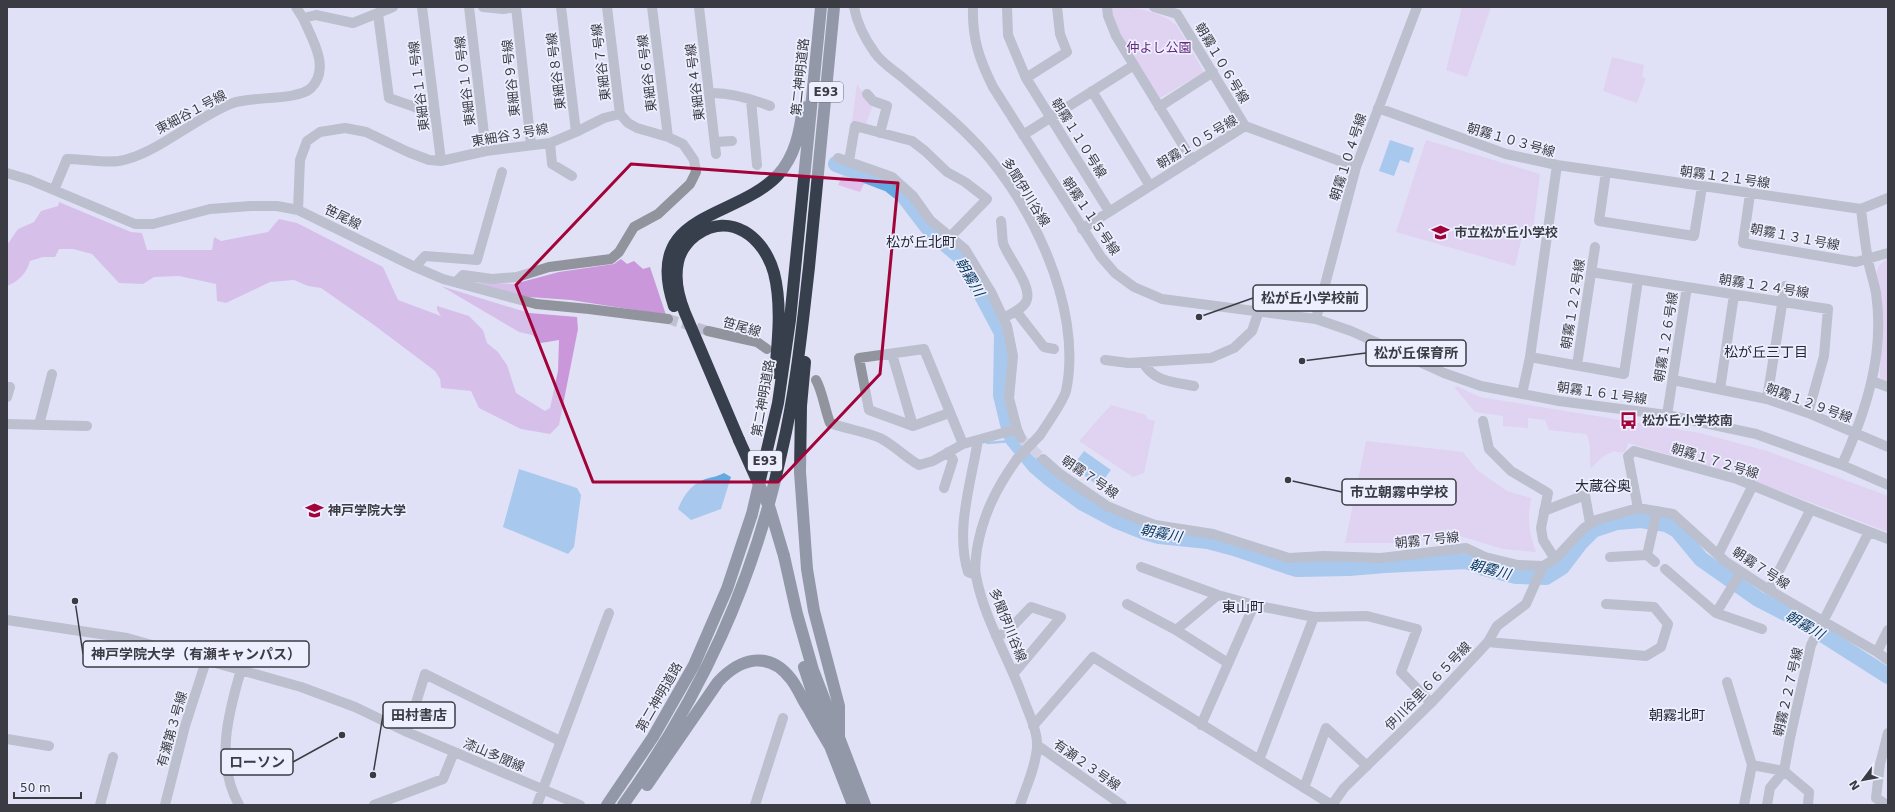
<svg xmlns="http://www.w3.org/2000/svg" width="1895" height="812" viewBox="0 0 1895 812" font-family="'DejaVu Sans','Noto Sans JP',sans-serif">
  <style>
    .green { fill: #e1beec }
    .forest { fill: #ca97da }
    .water { fill: #64a9e2 }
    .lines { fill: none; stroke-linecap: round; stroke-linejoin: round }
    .stream { stroke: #64a9e2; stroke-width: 2.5 }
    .river { stroke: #64a9e2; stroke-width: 16 }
    .minor-tunnel { stroke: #bfc0d1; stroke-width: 10; stroke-dasharray: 10 5; stroke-linecap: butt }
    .minor { stroke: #91949c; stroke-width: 10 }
    .highway { stroke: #373e4c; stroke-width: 12 }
    .minor-bridge { stroke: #91949c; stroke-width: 10 }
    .highway-bridge { stroke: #373e4c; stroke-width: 12 }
    .marked { fill: none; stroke: #a20339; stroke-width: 3; stroke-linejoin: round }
    .labels { text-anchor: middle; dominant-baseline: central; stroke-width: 3.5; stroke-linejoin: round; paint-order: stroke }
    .shield { fill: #edefff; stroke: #70727b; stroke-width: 1 }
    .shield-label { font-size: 12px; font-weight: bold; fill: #3b3c43 }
    .park-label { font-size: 13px; fill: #662877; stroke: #edefff }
    .street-label { font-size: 13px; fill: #3b3c43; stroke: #edefff }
    .poi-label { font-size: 13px; font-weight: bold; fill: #3b3c43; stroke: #edefff; text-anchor: start }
    .neighbourhood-label { font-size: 14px; fill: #272736; stroke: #edefff }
    .water-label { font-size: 14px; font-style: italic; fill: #00355a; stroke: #edefff }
    .leader { fill: none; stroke: #3b3c43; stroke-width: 1.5 }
    .callout-dot { fill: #3b3c43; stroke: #edefff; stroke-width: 1.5 }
    .callout { fill: #edefff; stroke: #3b3c43; stroke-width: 1.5 }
    .callout-label { font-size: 14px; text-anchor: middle; font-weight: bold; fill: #3b3c43 }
  </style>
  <rect width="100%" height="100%" fill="#e0e1f5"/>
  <path class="green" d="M1111,7C1133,7 1160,10 1177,26L1204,72L1160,98C1142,70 1118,41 1111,7Z
    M1462,7H1491L1467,77L1446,70Z
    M1612,57L1644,65L1642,77L1646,78L1637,103L1603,91Z
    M857,84L872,107L866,124L852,122Z
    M1426,140L1540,174L1533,230L1524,229L1515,266L1396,232Z
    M845,170L867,178L860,192L838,185Z
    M1888,259V382L1880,378V347L1876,278C1877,268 1878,264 1888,259Z
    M1456,386L1480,397L1700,433L1767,451L1888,496V532L1739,475L1628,443L1626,450L1622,453L1614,451L1602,457L1591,468C1588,456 1593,445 1586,434L1549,430L1545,420L1528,418V428L1503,426V416L1475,412L1455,388Z
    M1111,405L1146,415L1147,419L1155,421L1144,473L1133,477L1079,441Z
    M1366,441L1463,452L1477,470L1507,491L1531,498C1527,520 1529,532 1536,552L1503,549L1460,536L1396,543H1345Z"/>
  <path class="forest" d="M59,202L131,232L142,233L147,250H212L214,237L221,241L268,232L279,219L297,223L383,267L398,300L441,316L437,310V306L469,316L483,330L487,343L498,352L507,365L516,393L545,411L550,408L558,371L559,340L541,343L532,335L519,332L441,286L529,313L577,317L578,329L559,425L550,434L521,429L479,408L471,391L441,388L440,379L435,371L374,325L321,288L308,286L294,280L270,282L226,303L217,301L216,284L179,276L154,277L143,284L119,283L92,254L73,249H59L55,257H43L30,261C27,273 19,281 7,286V245L18,229L34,222L41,211L58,206Z
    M621,259L627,264L634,261L643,269L650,267L666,315L571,300L529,297L502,292L473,282L514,284L559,272L614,264Z"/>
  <path class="water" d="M1390,140L1414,148L1409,163L1400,160L1394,176L1379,171Z
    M1084,451L1111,470L1099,486L1072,467Z
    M519,469L577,488L581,495L574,547L568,554L503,527Z
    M724,473L731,477L721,509L691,520L678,509C683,497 690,485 703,480C710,477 717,477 724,473Z"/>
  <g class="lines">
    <path class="stream" d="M987,443L1012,441"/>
    <path class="river" d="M836,164L889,184L903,195L932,233L962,258L1002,333L1001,395L1008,424
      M1012,438L1035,466L1049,478L1083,503L1115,520L1145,532L1159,536L1208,541L1234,548L1287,566L1297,569L1349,568L1385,565L1467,561L1484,568L1516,576L1546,577L1562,567L1581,542L1593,530L1617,522L1641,520L1666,524L1677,530L1701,559L1758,599L1803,622L1888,676"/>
    <path class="minor-tunnel" d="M668,319L708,331
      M1021,438L1043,459"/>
    <path class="minor" d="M296,7L303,18L316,15L353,23L393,7
      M422,7L441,161
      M469,7L486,151
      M483,7L503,9L515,7
      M516,7L531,145
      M561,7L576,132
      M607,7L620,114
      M652,7L668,137
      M699,7L716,154
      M854,7C857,24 865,39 875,53C881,62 893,70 902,77C924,96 947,114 968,135C1028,193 1084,306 1066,391C1063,402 1047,424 1040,435
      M973,7C972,38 979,59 993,87L1101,257L1115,273L1134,287L1162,299L1316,319L1351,331L1444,373L1481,386L1559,401L1667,415L1756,434L1842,465L1888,485
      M1007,7L1008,35L1026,78L1109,211
      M1107,7L1108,16L1116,36L1192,160
      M1154,7L1177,14L1245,126
      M378,14L389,98L435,114
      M1026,78L1067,52L1060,34L1057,7
      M1092,91L1150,186
      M709,93C729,92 752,99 770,106
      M867,94L873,101L887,106L880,133
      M751,100L757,165
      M1159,107L1213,72
      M1378,108L1506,154L1557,165L1530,357L1522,394
      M1023,135L1134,65
      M715,142L732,141
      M550,143L552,164L572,176
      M838,158L892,177L913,196L930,220L965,249L991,292L1007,326L1013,356L1009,398L1017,429L1021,438
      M849,161L855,126L912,141L925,151L947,172L965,182L987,199L950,237
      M1557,165L1861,209L1888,198
      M1606,172L1599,221L1694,236L1702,187
      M7,173L30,180L135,224H153L210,209L251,206H277L298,210L415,267L443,279L536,304L589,309L668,319
      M54,190L67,159C83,159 104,163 119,161C156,155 197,116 233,103C251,96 297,101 311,88C331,68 312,39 303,18
      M1750,194L1743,243L1856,262L1888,253
      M298,210L300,160L307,141L320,132L345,128L366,132L408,152L429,160L441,161L486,151L550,143L576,132L604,118L620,114
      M1001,221C1002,228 1002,236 1003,243C1008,258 1034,288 1026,302C1022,309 1011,314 1003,318
      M1082,229L1245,126L1356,167
      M415,267L425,256L477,260L502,172
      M1591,272L1828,309L1824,356L1808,413
      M456,282L463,275L492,279L517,277L549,267L611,259L619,252L634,227L658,214L690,184L696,172L694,160L683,144L668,137L637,128L628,123L620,114
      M1016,311L1044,347L1054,349
      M1316,319L1356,167L1417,7
      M708,331L757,342L767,349
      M892,354L913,426
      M1530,357L1624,374L1638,280
      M1105,360L1128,363L1211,358L1234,348L1252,331L1259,311
      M1143,362C1153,382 1174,382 1194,386
      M1577,365L1595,247
      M816,380C822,390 825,410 830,423C846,429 864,431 880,438C894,445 905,457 919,465L933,461L963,444L1017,429
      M1673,380L1767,399L1808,413L1888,447
      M1872,381L1888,387
      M7,387H10L7,397
      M1720,389L1734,295
      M1767,399L1785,286
      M949,413L913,426L869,410L859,358L924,349L963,444
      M1667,415L1687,287
      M1483,421L1489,449L1511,471L1548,493L1541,528L1543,540L1555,559
      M7,424L87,426
      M39,425L52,374
      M1017,459C997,487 983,514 977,549C976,558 974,567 976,576C984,618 1007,655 1022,695C1027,710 1038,730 1037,747C1036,766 1026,787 1020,805
      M1043,459L1060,474L1107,506L1136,518L1155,525L1213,534L1289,558L1324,556L1381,558L1466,548L1485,557L1518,565L1543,566L1555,559L1584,528L1596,520L1638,508L1673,514L1726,562L1769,590L1877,652L1888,660
      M1842,465C1866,411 1885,354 1876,293C1874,282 1870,271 1868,260C1865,243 1863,226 1861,209
      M944,488L953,460L948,452
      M1638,508L1628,456L1634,451L1737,479L1815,511L1888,539
      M1544,511L1585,495L1590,523
      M1647,555L1655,562
      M1718,555L1753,485
      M1610,557L1647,555L1657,511
      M1141,567L1218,595L1254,605L1314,617L1367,616L1417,629L1401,672L1431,703
      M1665,569L1716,613
      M1741,572L1716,613L1762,629
      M976,575L968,572C955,530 971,483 978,440
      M1769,590L1811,509
      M1127,604L1176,630L1218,595
      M7,620L127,638L301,687L355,707L407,732L580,805
      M1176,630L1228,663
      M996,636L1006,633L1031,607L1061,617L1014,673
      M1488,642L1646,656L1661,647L1668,624L1654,607L1606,604
      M1877,652L1888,630
      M1727,682L1752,765L1744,805
      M1201,725L1254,605
      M1033,726L1093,657L1332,805
      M407,732L425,674L560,741
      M7,739L49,746
      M1037,745L1122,805
      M1259,760L1314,617
      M1752,765L1784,771L1770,788L1767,805
      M1304,788L1326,728L1367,766
      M100,805L113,757
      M165,805L185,726L206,661
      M239,805C215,762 228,714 241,670
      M374,805L443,779L454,752
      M537,805L609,613
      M755,805L783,718
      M1332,805L1344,788L1431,703L1488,642L1497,626L1526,604L1543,566
      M1808,805L1809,792L1784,771L1790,738L1811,645L1869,532
      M1887,805L1876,798L1880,764L1888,733"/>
    <path class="highway" d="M674,306C642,211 734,221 778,175C795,156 800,132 803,107
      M805,362L801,406L800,472L807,569L814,611L839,706V738
      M739,440L685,313C678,296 674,280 678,262C680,252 687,242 696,235C731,211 764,237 774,273C782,304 778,341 775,373
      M784,556L797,614L813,670L865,805
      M804,667L830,746L853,805
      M647,785L718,682C740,658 769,650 791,679C798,688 802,699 808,708C815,721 822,733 830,746
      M607,805L653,737L694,665L727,589L752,514L778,403L790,320L821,7
      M623,805C701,696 754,582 782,450C796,390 802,328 809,267C818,180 825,94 834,7"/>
    <path class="minor-bridge" d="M1017,459L1040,435"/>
    <path class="highway-bridge" d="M739,440L770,509L784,556"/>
  </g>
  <path d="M0 0H1895V812H0ZM631,164L898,183L880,374L778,482H593L516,285Z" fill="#e0e1f5" fill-opacity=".55" fill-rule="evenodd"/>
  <path class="marked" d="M631,164L898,183L880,374L778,482H593L516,285Z"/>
  <defs>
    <symbol id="school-bare" viewBox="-9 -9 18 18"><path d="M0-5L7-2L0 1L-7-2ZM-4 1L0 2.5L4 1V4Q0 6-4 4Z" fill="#a20339" stroke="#edefff" stroke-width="2.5" paint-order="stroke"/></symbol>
    <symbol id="bus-bare" viewBox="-9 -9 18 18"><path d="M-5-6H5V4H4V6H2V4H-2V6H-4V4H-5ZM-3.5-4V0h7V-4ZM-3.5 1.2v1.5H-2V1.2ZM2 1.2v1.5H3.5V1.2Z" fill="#a20339" stroke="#edefff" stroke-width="2.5" paint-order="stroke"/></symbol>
    <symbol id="university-bare" viewBox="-9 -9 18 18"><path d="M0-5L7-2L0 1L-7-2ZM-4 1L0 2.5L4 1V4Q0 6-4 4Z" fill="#a20339" stroke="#edefff" stroke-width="2.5" paint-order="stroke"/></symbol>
  </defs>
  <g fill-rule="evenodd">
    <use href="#school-bare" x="1428" y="220" width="25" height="25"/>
    <use href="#bus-bare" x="1616" y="408" width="25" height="25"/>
    <use href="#university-bare" x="302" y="498" width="25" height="25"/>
  </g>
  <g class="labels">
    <g class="shield">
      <rect x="809" y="82" width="34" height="20" rx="3"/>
      <rect x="748" y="451" width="34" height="20" rx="3"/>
    </g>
    <g class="shield-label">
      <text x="826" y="92">E93</text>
      <text x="765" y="461">E93</text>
    </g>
    <g class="park-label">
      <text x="1159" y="47">仲よし公園</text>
    </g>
    <g class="street-label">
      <text transform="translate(601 62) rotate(-97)">東細谷７号線</text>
      <text transform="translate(1222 63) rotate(59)">朝霧１０６号線</text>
      <text transform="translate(556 71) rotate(-97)">東細谷８号線</text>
      <text transform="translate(647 73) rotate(-97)">東細谷６号線</text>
      <text transform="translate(800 77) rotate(-84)">第二神明道路</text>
      <text transform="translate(511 78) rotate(-96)">東細谷９号線</text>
      <text transform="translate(465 81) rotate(-97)">東細谷１０号線</text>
      <text transform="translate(695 82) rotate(-97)">東細谷４号線</text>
      <text transform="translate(419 86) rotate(-97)">東細谷１１号線</text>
      <text transform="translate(191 112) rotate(-28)">東細谷１号線</text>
      <text transform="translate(510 135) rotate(-10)">東細谷３号線</text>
      <text transform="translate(1079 138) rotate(58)">朝霧１１０号線</text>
      <text transform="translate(1511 140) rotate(16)">朝霧１０３号線</text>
      <text transform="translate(1197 142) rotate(-31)">朝霧１０５号線</text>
      <text transform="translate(1348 157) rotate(-72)">朝霧１０４号線</text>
      <text transform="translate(1725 177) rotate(8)">朝霧１２１号線</text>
      <text transform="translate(1026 192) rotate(58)">多聞伊川谷線</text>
      <text transform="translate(1091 216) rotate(56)">朝霧１１５号線</text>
      <text transform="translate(343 217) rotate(26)">笹尾線</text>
      <text transform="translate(1795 237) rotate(11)">朝霧１３１号線</text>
      <text transform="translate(1764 286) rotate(9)">朝霧１２４号線</text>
      <text transform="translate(1573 304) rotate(-81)">朝霧１２２号線</text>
      <text transform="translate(742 327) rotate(16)">笹尾線</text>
      <text transform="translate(1666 337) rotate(-81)">朝霧１２６号線</text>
      <text transform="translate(1602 393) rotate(8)">朝霧１６１号線</text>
      <text transform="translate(763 398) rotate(-80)">第二神明道路</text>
      <text transform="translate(1809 403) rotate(20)">朝霧１２９号線</text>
      <text transform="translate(1715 461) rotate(17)">朝霧１７２号線</text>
      <text transform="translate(1090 477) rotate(34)">朝霧７号線</text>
      <text transform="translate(1427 540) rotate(-6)">朝霧７号線</text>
      <text transform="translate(1761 568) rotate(33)">朝霧７号線</text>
      <text transform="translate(1008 625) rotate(68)">多聞伊川谷線</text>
      <text transform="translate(1428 686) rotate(-46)">伊川谷里６６５号線</text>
      <text transform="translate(1788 692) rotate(-77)">朝霧２２７号線</text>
      <text transform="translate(659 697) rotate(-60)">第二神明道路</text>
      <text transform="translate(172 729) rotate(-74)">有瀬第３号線</text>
      <text transform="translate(494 755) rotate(23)">漆山多聞線</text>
      <text transform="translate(1087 765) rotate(35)">有瀬２３号線</text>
    </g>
    <g class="poi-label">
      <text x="1454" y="232">市立松が丘小学校</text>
      <text x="1642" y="420">松が丘小学校南</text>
      <text x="328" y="510">神戸学院大学</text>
    </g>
    <g class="neighbourhood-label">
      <text x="921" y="242">松が丘北町</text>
      <text x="1766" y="352">松が丘三丁目</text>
      <text x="1603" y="486">大蔵谷奥</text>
      <text x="1243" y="607">東山町</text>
      <text x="1677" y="715">朝霧北町</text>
    </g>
    <g class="water-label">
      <text transform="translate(970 277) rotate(59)">朝霧川</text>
      <text transform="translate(1161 533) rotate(11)">朝霧川</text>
      <text transform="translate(1490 569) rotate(15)">朝霧川</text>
      <text transform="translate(1805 625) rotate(30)">朝霧川</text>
    </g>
  </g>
  <path class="leader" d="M1199 317L1253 298M1302 361L1366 353M1288 480L1342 492M75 601L83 654M373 775L383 715M342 735L293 762"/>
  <g class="callout-dot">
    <circle cx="1199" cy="317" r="4"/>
    <circle cx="1302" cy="361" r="4"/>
    <circle cx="1288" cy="480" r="4"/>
    <circle cx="75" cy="601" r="4"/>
    <circle cx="373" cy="775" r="4"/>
    <circle cx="342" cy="735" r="4"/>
  </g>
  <g class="callout">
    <rect x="1253" y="285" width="114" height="26" rx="4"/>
    <rect x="1366" y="340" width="100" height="26" rx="4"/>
    <rect x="1342" y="479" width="114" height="26" rx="4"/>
    <rect x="83" y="641" width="226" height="26" rx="4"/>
    <rect x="383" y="702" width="72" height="26" rx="4"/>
    <rect x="221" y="749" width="72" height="26" rx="4"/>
  </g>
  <g class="callout-label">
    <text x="1310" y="303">松が丘小学校前</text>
    <text x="1416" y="358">松が丘保育所</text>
    <text x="1399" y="497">市立朝霧中学校</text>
    <text x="196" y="659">神戸学院大学（有瀬キャンパス）</text>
    <text x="419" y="720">田村書店</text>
    <text x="257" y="767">ローソン</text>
  </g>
  <rect width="1895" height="812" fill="none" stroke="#3b3c43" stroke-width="16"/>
  <g transform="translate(1863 780) rotate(238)" stroke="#edefff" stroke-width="3" paint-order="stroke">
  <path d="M0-3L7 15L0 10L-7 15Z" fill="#3b3c43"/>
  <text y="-6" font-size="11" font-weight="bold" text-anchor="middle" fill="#3b3c43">N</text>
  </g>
  <path d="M14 792v6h67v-6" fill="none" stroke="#3b3c43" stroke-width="2"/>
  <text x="20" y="792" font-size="12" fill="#3b3c43" stroke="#edefff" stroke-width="3" paint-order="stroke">50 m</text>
</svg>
